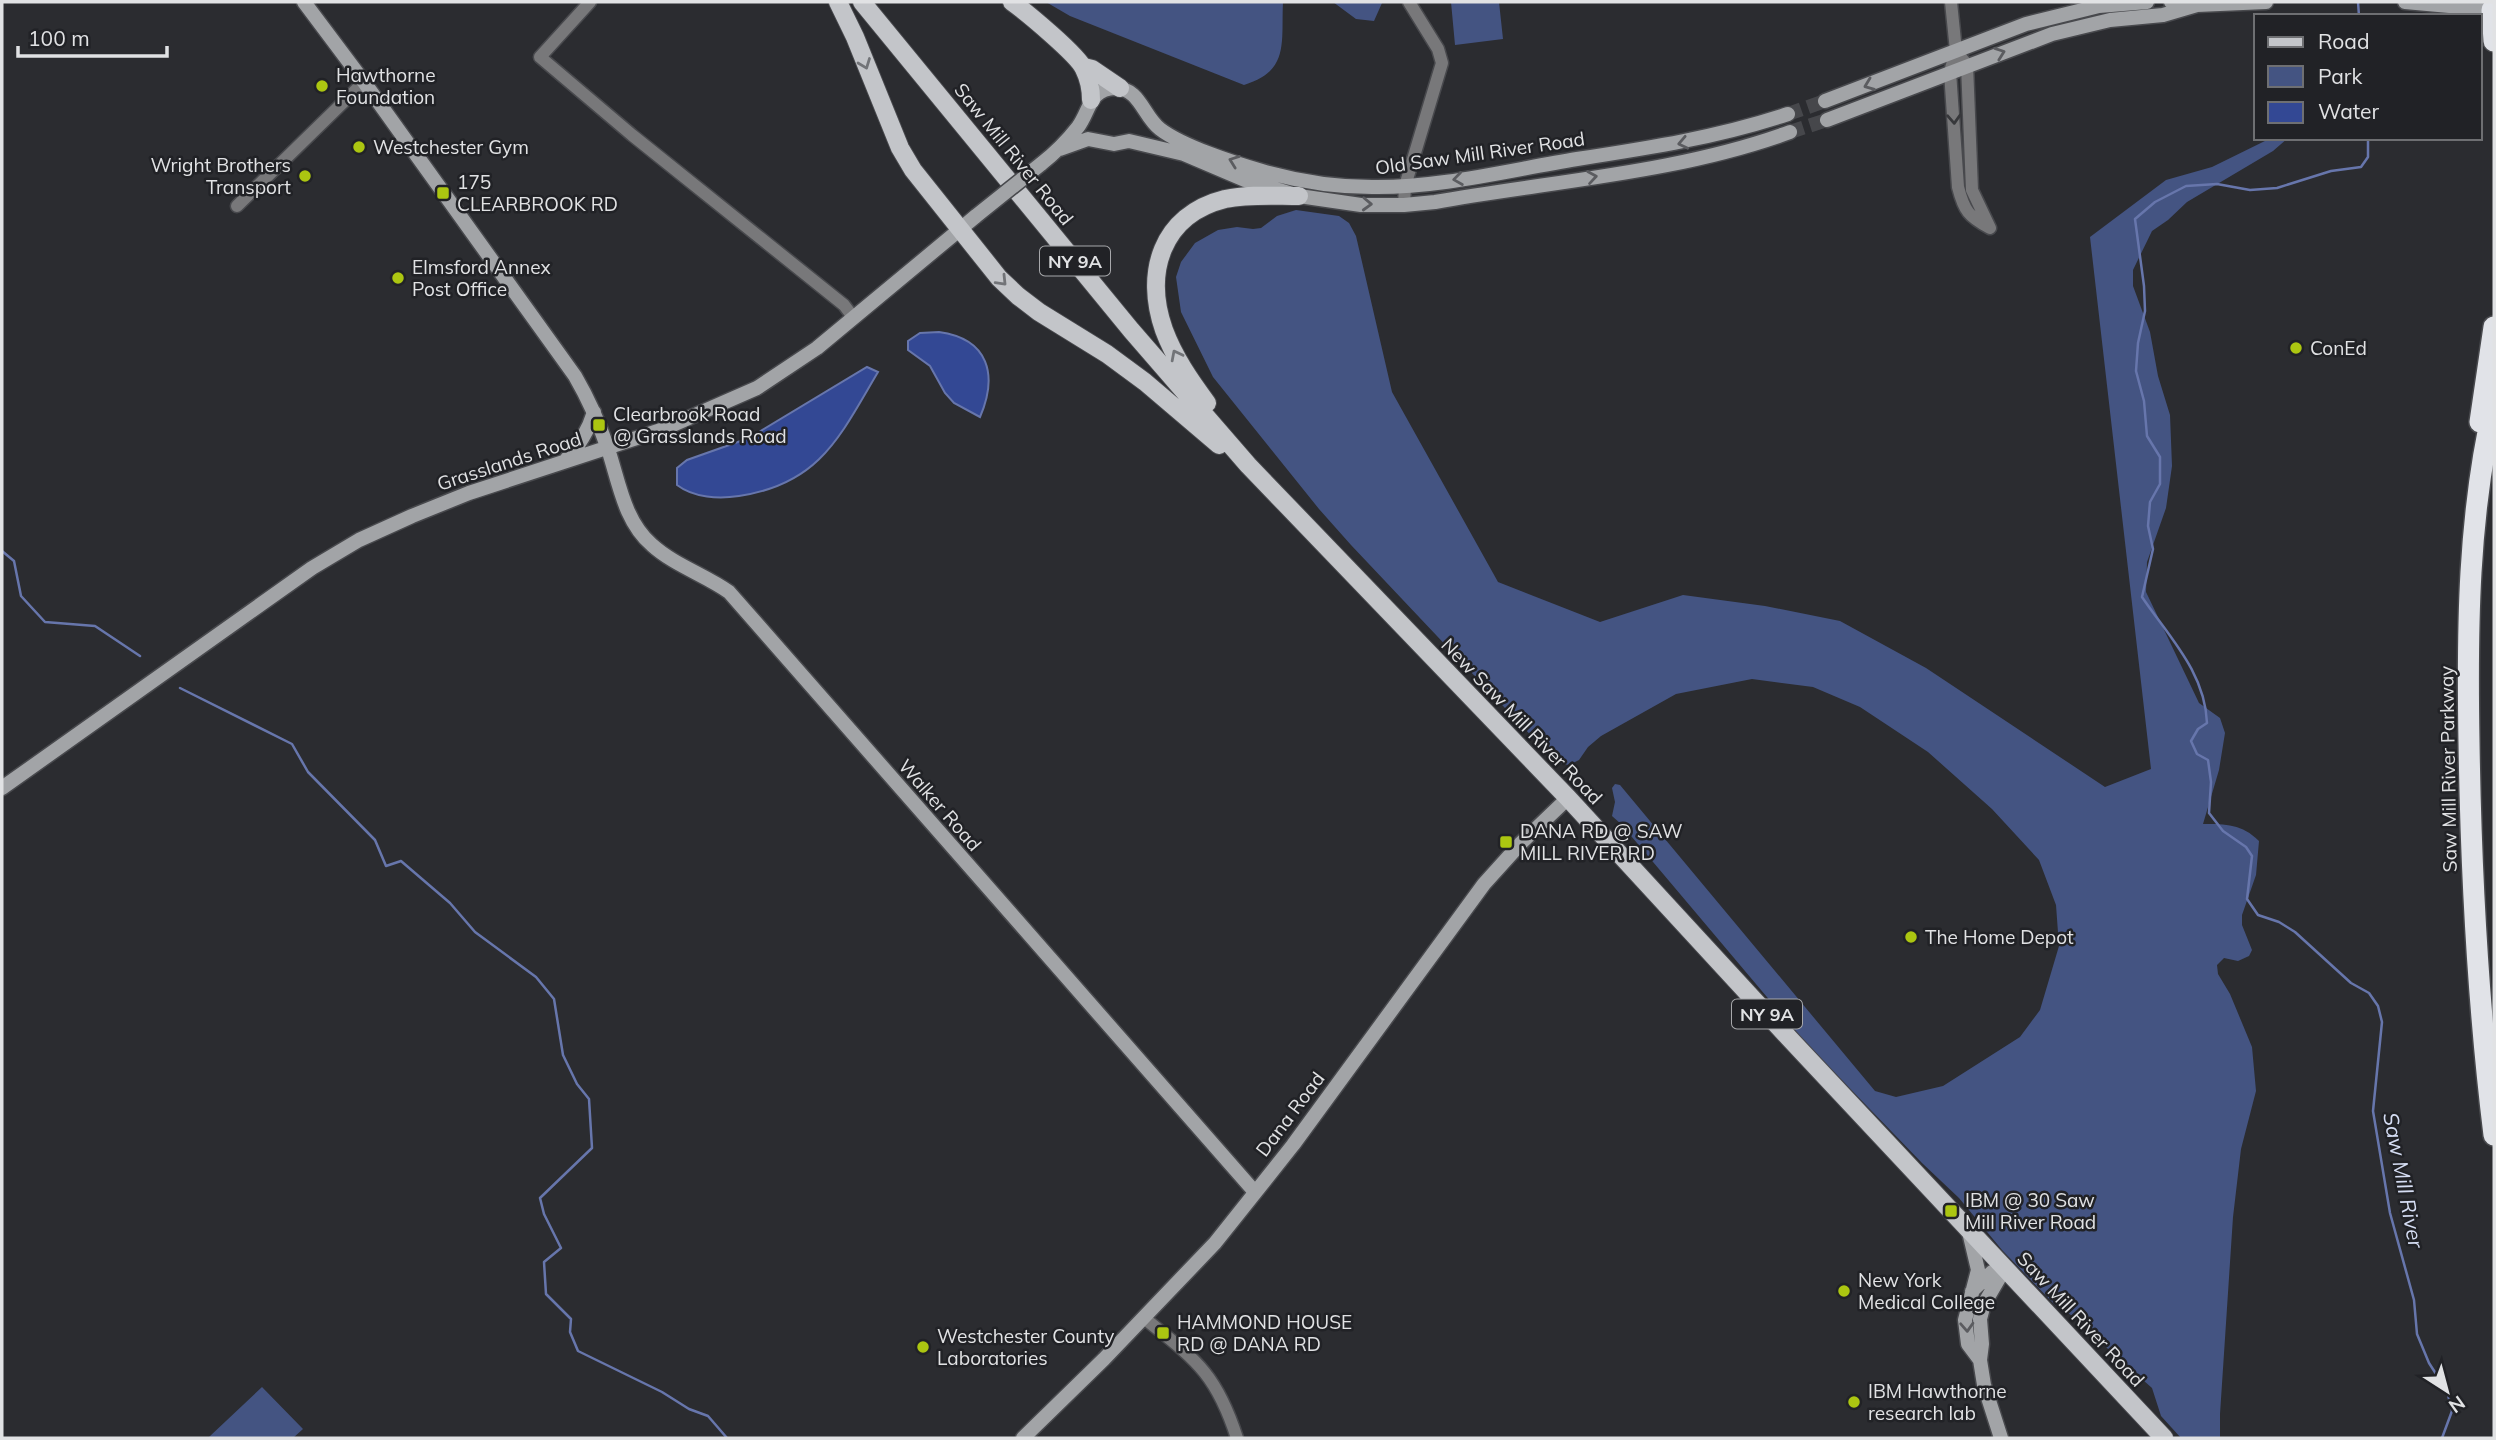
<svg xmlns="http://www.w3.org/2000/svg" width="2496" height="1440" viewBox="0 0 2496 1440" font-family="Mulish,sans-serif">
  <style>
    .green { fill: #445482 }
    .water { fill: #334894; stroke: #6776ac; stroke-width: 2 }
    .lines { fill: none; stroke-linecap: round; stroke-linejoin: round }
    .stream { stroke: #6776ac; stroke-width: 2.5 }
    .secondary-tunnel { stroke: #46474b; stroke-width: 14; stroke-dasharray: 14 7; stroke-linecap: butt }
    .street-casing { stroke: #48494d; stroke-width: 15 }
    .secondary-casing { stroke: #48494d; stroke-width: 17 }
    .primary-casing { stroke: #48494d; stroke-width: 20 }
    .highway-casing { stroke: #48494d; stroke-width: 24 }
    .street { stroke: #78787a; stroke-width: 12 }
    .secondary { stroke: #a2a4a7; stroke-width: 14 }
    .primary { stroke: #c3c5c9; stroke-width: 18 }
    .highway { stroke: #e1e3e8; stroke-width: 21 }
    .secondary-bridge-casing { stroke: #48494d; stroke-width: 17; stroke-linecap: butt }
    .secondary-bridge { stroke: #a2a4a7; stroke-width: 14 }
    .oneway { stroke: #5b5c60 }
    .oneway2 { stroke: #727478 }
    .oneway3 { stroke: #37383b }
    .poi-dot { fill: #acc611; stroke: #212226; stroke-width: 2.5 }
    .labels { text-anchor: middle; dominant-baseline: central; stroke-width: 5; stroke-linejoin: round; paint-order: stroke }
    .shield { fill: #212226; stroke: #a7a8ab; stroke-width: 2 }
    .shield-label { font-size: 18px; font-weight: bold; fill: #e1e2e4 }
    .poi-label { font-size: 19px; fill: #e1e2e4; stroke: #212226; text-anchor: start }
    .street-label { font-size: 19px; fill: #e1e2e4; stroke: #212226 }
    .water-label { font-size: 21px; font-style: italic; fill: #d5ddf3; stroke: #212226 }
  </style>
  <rect width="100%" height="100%" fill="#2b2c30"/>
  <path class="green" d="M1046,2H1283C1281,42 1290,71 1244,85L1070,16Z
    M1333,2H1382V3L1374,21L1356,19Z
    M1451,2H1499L1503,39L1455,45Z
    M2271,138H2288L2273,151L2187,202L2168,220L2152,231L2133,270V286L2150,332L2158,376L2170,415L2172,466L2166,508L2147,562L2146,592L2199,703L2220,718L2225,733L2219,770L2203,824C2226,824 2242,824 2259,841L2256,875L2242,915V925L2252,950L2249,956L2238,961L2224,958L2217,965L2218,974L2230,994L2252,1047L2256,1091L2241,1149L2233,1217L2220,1414V1438H2181L2161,1416L2152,1388L2107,1348L2090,1327L2055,1305L2002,1250L1959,1198L1922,1163L1805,1042L1621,824L1612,816L1615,802L1612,788L1615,784L1620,785L1875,1091L1896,1097L1943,1086L2020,1037L2040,1010L2059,946L2056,905L2039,860L1992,809L1928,752L1860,707L1813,687L1752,679L1676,694L1601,736L1588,747L1579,760L1569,765L1557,763L1351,545L1319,509L1213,377L1181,312L1176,277L1181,262L1195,243L1218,230L1237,227L1253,229L1261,228L1277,216L1296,210L1339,216L1349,223L1356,236L1392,392L1498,582L1600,622L1683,595L1765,606L1840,621L1926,668L2105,787L2151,769L2090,237L2166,180L2212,167Z
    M262,1387L303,1429L293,1438L209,1437Z"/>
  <path class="water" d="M939,332C989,339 998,375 980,417L954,403L945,393L930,366L908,350V341L920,333Z
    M867,367L878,372C840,436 820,484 739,496C719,499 694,498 677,485V468L687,460L749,438Z"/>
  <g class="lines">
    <path class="stream" d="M2358,2L2359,16
      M2368,138V157L2361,167L2331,171L2277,188L2250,190L2217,184L2186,186L2155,202L2135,219L2144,286L2145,311L2138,343L2136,371L2144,401L2147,436L2160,457V484L2150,502L2148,526L2153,549L2142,597C2169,637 2205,672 2207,723L2198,729L2191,741L2197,754L2208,760L2211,782L2209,813L2223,831L2246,847L2252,856L2247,899L2258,915L2279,922L2295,932L2351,983L2369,993L2378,1006L2382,1022L2373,1111L2390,1213L2414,1300L2417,1334L2429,1363L2447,1391L2452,1411L2442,1438
      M2,551L14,561L21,596L45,622L95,626L140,656
      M180,688L292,744L308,772L375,840L386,866L401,861L450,903L475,932L536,977L554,999L563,1055L577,1084L589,1099L592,1148L540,1198L544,1214L561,1248L544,1262L546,1294L571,1319L570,1332L578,1351L662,1392L689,1409L708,1416L727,1438"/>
    <path class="secondary-tunnel" d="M1788,114L1825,101
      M1790,132L1827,120"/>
    <defs>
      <path id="street" d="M590,2L540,57L632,135L844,305L853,317
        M1951,2L1956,51L1950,72L1958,187C1964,211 1969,217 1990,228L1972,190L1967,65L1956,51
        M1404,205L1405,186L1442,63L1438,49L1409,2
        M237,206L364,82
        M1144,1318C1196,1360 1216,1373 1237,1438"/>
      <path id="secondary" d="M304,2L364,82L575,376C589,400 599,423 608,449C619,482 624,521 652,545C674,565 705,575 729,592L1254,1191
        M2171,2L2197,5L2266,2
        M2405,2L2494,10
        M1825,101L2026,24L2099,6L2147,2
        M1827,120L2052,34L2110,20L2163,15L2197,5
        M1060,149L1088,139L1114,144L1129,141L1184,154L1245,180L1299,196L1361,205H1404L1435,202C1552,181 1678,173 1790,132
        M1041,164C1055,153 1067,141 1078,127C1090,111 1089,89 1115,88C1140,88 1143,116 1160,129C1182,146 1234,163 1262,171C1297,181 1336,187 1372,187C1440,188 1509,170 1577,159C1649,148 1719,137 1788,114
        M565,461C579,446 588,432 594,412
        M2,788L312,568L359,540L412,516L469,493L661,430L757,388L817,348L976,216
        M1969,1232L1978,1270L1965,1320L1968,1344L1980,1360
        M1972,1291L1992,1272L2005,1268
        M1023,1438L1104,1359L1215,1243L1293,1145L1484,884L1521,843L1568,798
        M2001,1438L1984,1385L1980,1360L1982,1344L1980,1319L1984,1304L2005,1268"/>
      <path id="primary" d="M838,2L855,37L900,148L913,170L999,278L1018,296L1039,312L1107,354L1145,382L1219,445
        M862,2L1131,330L1248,465L1568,798L1789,1038L2164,1438
        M1012,2C1026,12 1078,55 1084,69C1089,79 1091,89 1091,100
        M1084,67L1092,69L1120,88
        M1207,403C1190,380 1174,357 1164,330C1144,273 1161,215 1225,199C1249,194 1274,196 1299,196"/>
      <path id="highway" d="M2492,10L2494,41
        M2494,404C2468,515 2467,629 2469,742C2471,874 2478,1005 2494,1135
        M2480,422L2494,327"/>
    </defs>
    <use href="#street" class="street-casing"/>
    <use href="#secondary" class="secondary-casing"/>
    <use href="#primary" class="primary-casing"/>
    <use href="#highway" class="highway-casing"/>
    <use href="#street" class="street"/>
    <use href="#secondary" class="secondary"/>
    <use href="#primary" class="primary"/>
    <use href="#highway" class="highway"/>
    <defs>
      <path id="secondary-bridge" d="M976,216L1041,164"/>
    </defs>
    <use href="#secondary-bridge" class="secondary-bridge-casing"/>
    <use href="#secondary-bridge" class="secondary-bridge"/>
  </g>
  <defs><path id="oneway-chevron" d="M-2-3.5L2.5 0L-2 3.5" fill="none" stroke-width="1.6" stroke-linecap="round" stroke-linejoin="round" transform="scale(1.75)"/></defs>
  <g class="oneway">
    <use href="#oneway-chevron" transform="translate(2000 53) rotate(-20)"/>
    <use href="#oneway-chevron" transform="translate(1869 85) rotate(159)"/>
    <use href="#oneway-chevron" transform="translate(1683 143) rotate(168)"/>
    <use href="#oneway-chevron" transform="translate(1234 161) rotate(-160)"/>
    <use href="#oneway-chevron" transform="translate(1592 177) rotate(-9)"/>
    <use href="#oneway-chevron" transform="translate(1458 179) rotate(172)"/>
    <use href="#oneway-chevron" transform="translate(1367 204) rotate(2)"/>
    <use href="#oneway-chevron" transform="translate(1967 1327) rotate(87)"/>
  </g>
  <g class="oneway2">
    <use href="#oneway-chevron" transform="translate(865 64) rotate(69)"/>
    <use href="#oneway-chevron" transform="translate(1002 281) rotate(46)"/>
    <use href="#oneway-chevron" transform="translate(1176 355) rotate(-117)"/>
  </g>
  <use class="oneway3" href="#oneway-chevron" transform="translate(1954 119) rotate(87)"/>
  <g class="poi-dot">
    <circle cx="322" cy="86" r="7"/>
    <circle cx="359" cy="147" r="7"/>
    <circle cx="305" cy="176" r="7"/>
    <rect x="436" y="186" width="14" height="14" rx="3.5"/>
    <circle cx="398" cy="278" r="7"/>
    <circle cx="2296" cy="348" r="7"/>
    <rect x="592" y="418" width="14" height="14" rx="3.5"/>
    <rect x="1499" y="835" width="14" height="14" rx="3.5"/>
    <circle cx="1911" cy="937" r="7"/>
    <rect x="1944" y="1204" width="14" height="14" rx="3.5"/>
    <circle cx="1844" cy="1291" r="7"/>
    <rect x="1156" y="1326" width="14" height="14" rx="3.5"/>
    <circle cx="923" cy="1347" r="7"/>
    <circle cx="1854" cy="1402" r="7"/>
  </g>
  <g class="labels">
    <g class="shield">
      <rect x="1040" y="246.5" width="70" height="29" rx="5"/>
      <rect x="1732" y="999.5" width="70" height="29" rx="5"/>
    </g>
    <g class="shield-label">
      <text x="1075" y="261">NY 9A</text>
      <text x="1767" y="1014">NY 9A</text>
    </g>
    <g class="poi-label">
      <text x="336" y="75">Hawthorne<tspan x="336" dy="22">Foundation</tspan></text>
      <text x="373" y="147">Westchester Gym</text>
      <text x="291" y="165" text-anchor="end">Wright Brothers<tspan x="291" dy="22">Transport</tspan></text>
      <text x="457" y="182">175<tspan x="457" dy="22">CLEARBROOK RD</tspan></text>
      <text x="412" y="267">Elmsford Annex<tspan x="412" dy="22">Post Office</tspan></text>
      <text x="2310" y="348">ConEd</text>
      <text x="613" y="414">Clearbrook Road<tspan x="613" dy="22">@ Grasslands Road</tspan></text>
      <text x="1520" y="831">DANA RD @ SAW<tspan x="1520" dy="22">MILL RIVER RD</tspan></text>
      <text x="1925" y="937">The Home Depot</text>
      <text x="1965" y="1200">IBM @ 30 Saw<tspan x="1965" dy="22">Mill River Road</tspan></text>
      <text x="1858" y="1280">New York<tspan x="1858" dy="22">Medical College</tspan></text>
      <text x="1177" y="1322">HAMMOND HOUSE<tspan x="1177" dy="22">RD @ DANA RD</tspan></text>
      <text x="937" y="1336">Westchester County<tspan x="937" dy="22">Laboratories</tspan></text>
      <text x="1868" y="1391">IBM Hawthorne<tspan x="1868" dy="22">research lab</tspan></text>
    </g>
    <g class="street-label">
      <text transform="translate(1480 153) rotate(-8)">Old Saw Mill River Road</text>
      <text transform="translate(1014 154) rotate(51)">Saw Mill River Road</text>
      <text transform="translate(509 461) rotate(-18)">Grasslands Road</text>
      <text transform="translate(1522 721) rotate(46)">New Saw Mill River Road</text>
      <text transform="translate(2448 769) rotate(-91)">Saw Mill River Parkway</text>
      <text transform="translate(940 805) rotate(49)">Walker Road</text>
      <text transform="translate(1290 1114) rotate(-53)">Dana Road</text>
      <text transform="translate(2081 1319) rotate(47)">Saw Mill River Road</text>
    </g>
    <g class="water-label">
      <text transform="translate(2404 1180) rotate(79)">Saw Mill River</text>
    </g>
  </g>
  <rect width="2496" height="1440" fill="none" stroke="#e1e2e4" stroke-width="7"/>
  <rect x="2254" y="14" width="228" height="126" fill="#212226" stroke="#6e6f72" stroke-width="2"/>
  <rect x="2268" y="37" width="35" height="10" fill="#c3c5c9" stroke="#6e6f72" stroke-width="2"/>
  <text x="2318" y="49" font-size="21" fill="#e1e2e4">Road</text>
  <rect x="2268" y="66" width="35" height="21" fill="#445482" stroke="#6e6f72" stroke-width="2"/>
  <text x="2318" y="84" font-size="21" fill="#e1e2e4">Park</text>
  <rect x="2268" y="102" width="35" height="21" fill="#334894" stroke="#6e6f72" stroke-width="2"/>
  <text x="2318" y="119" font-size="21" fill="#e1e2e4">Water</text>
  <g transform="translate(2447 1391) rotate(144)" stroke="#212226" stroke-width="5" paint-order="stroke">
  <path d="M0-5L12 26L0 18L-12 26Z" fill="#e1e2e4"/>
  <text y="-10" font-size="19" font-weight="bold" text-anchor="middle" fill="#e1e2e4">N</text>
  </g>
  <path d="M18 46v10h149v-10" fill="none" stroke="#e1e2e4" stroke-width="3.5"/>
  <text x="28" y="46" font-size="21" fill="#e1e2e4" stroke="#212226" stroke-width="5" paint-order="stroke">100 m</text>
</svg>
